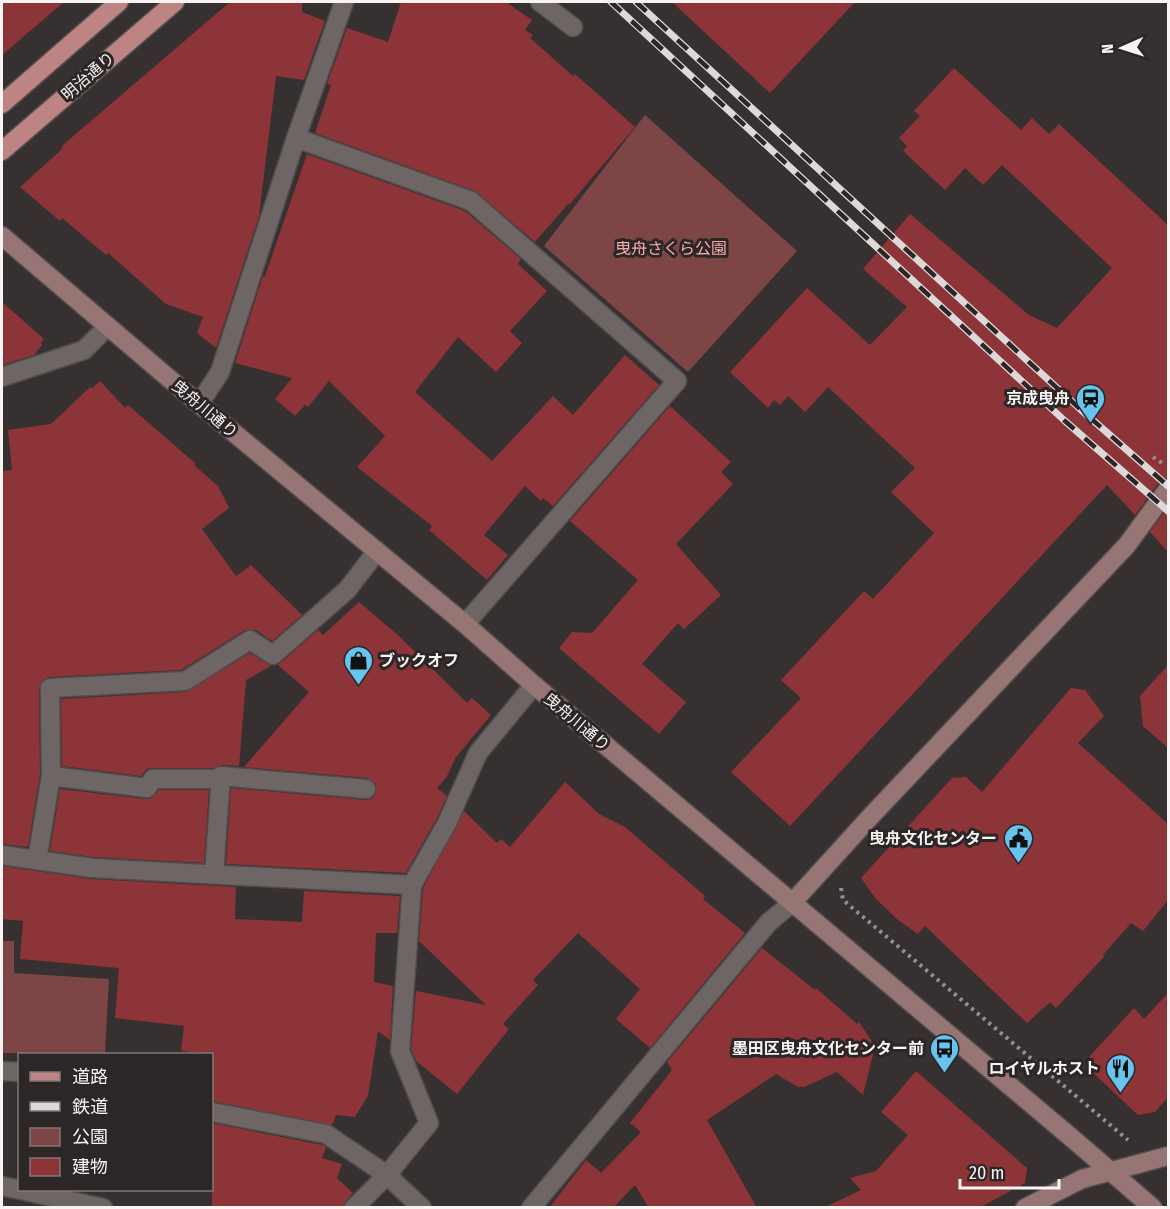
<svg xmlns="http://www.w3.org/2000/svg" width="1170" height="1209" viewBox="0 0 1170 1209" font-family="'Fira Sans Condensed','Noto Sans JP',sans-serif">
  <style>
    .green { fill: #7e4546 }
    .building { fill: #8d3439 }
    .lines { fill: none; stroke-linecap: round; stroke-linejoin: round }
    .lane-casing { stroke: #524d4d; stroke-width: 21 }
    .street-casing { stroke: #524d4d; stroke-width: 21 }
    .secondary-casing { stroke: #524d4d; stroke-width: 21 }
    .primary-casing { stroke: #524d4d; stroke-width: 21 }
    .path { stroke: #969191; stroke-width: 4; stroke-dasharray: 3 4.5; stroke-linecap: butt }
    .lane { stroke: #6e6665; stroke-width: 18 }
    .street { stroke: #6e6665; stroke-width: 18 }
    .secondary { stroke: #967574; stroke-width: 18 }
    .primary { stroke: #be8383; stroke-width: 18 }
    .rail-casing { stroke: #ddd9d9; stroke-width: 7 }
    .rail { stroke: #2d2626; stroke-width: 4.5; stroke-dasharray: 14; stroke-linecap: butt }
    .labels { text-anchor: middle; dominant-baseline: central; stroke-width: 6; stroke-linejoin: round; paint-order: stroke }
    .street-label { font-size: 16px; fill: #f8f4f4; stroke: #2d2626 }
    .park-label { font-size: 16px; fill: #f9acab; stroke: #2d2626 }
    .poi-label { font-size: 16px; font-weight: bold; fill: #f8f4f4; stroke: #2d2626; text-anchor: end }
  </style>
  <rect width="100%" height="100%" fill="#373030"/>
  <path class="green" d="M645,115L797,251L688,372L544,246Z
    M2,941H14V973L109,979L105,1054L2,1053Z"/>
  <path class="building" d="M2,2H64L2,55Z
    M230,2H302V12L325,21L304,80L276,76L259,216L216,348L197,333L203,317L166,304L108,253L106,255L62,218L60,221L20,187L61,150L63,145Z
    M401,2H506L532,20L525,30L533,35L530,38L573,76L575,74L635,127L569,205L568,204L535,242L475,191L315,133L331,85L327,84L347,28L388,42Z
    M672,2H855L770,93Z
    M954,68L1021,130L1032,118L1049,134L1059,124L1168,225V478L1159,482L1135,515L1107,485L790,826L731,772L801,698L781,680L864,591L873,599L934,533L891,492L915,468L828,387L805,412L788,396L780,405L774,400L768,408L730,372L807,288L870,345L907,307L863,269L910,214L1029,315L1057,328L1112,268L1002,165L983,185L965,168L945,190L903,151L907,146L899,138L920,116L914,111Z
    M307,154L465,211L521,259L518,264L547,291L510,331L522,343L496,372L458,337L415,392L492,461L553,396L573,415L625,355L659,385L553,506L543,498L541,501L525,486L484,535L508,555L487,580L429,530L432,526L357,467L385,436L329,381L308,407L305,405L295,416L275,399L292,378L235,363L263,276H265Z
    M2,302L44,339L41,343L42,345L34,355L2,365Z
    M100,381L125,408L128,405L195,463V466L218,486L229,508L202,529L236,576L251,565L302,615L272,641L256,630H245L181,670L49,677L44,679L39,688L40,775L28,847L2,844V471L12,470L8,430L51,424L90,387L92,388Z
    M670,406L731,462L721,472L733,484L676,544L721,595L684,629L678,623L642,664L686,702L659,734L559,648L572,632L592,633L638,580L570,521Z
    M1168,507V552L1150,532Z
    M359,602L399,636L467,703L472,698L491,715L456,757L446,778L437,788L447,796L437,818L406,873L226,864L231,788L365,800L371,799L375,795L376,784L367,778L244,767L309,692L278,665L318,630L323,635Z
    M250,653L271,666L246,680L239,766L222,765L214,768H153L147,769L141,776L62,766L61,699L186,692Z
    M1168,665V748L1143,726L1140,696Z
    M1071,688L1085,690L1104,716L1078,743L1168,824V900L1143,931L1131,923L1103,955L1104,957L1056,1008L1050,1002L1027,1023L925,926L918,934L898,920L876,899L861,878L952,778L966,777L982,792Z
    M565,782L599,814L625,827L705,896L703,899L745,933L650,1048L616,1019L640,989L578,933L533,980L538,985L503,1024L509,1029L457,1094L416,1061L411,1049L416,991L486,1005L419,941L423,888L464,811L497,843L501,839L510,847Z
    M60,789L146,799L152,798L159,790H209L204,863L93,857L50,851Z
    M2,866L91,879L236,887L235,919L302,922L304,891L400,896L397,933H376L374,982L393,986L390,1040L378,1031L368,1096L355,1117L336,1115L332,1125L212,1101V1054L181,1051L184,1026L115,1018L119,968L20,959L23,921L2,919Z
    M762,948L815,990L816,988L857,1024L859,1022L875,1046L863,1095L837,1072L804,1087H798L776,1074L707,1120L757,1208H649L635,1185L613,1208H549L586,1160L601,1173L641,1132L630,1123L672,1070L667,1062Z
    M1168,993V1097L1155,1112L1138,1115L1089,1069L1090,1056L1134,1008L1144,1019Z
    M916,1071L1027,1168L1025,1183L979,1208H823L861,1190L850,1178L876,1171L908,1135L881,1112Z
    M212,1123L322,1145L326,1147L322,1158L342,1164L337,1178L353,1193L346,1201L343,1208H212Z"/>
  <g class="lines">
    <defs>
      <path id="lane" d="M540,2L573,27
        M2,377L84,350L108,326
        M51,776L147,788L153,779H220
        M2,855L92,868L412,885
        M37,860L51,776L50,688L185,681L250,640L273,655L347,590L377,551
        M214,874L221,776L366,789
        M354,1208L387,1175"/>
      <path id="street" d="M296,138L471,201L677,381L465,624
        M199,404L220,372L296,138L344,2
        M2,1071L20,1072
        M212,1112L326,1134L387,1175L422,1208
        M387,1175L429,1123L400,1051L412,885L447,823L478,753L534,685
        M2,1186L103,1208
        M531,1208L769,922L792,903"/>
      <path id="secondary" d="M2,236L199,404L465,624L534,685L1073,1139L1153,1208
        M792,903L871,816L1127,545L1168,489
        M1025,1208L1082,1179L1168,1156"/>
      <path id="primary" d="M2,104L119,2
        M2,151L175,2"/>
    </defs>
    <use href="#lane" class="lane-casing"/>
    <use href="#street" class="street-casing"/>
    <use href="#secondary" class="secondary-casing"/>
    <use href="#primary" class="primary-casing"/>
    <path class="path" d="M1153,457L1162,463
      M841,888L843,900L1128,1140"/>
    <use href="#lane" class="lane"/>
    <use href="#street" class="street"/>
    <use href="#secondary" class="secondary"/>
    <use href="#primary" class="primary"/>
    <defs>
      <path id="rail" d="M611,2L1065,421L1168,511
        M636,2L1079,408L1168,486"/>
    </defs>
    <use href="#rail" class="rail-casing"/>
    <use href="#rail" class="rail"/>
  </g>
  <defs>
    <symbol id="station-pin" viewBox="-11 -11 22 30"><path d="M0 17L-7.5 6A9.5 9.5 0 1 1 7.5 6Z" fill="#66c4ef" stroke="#2d2626"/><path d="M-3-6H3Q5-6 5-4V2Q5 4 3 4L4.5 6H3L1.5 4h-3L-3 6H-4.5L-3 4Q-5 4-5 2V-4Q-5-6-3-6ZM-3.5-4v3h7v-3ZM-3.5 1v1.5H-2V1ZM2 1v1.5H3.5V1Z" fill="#111"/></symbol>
    <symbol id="shop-pin" viewBox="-11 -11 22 30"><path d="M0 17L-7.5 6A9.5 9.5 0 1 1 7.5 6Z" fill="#66c4ef" stroke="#2d2626"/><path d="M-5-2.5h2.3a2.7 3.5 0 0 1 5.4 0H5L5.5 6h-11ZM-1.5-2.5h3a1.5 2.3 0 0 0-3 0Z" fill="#111"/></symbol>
    <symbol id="civic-pin" viewBox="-11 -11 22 30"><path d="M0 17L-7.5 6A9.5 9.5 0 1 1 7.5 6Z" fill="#66c4ef" stroke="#2d2626"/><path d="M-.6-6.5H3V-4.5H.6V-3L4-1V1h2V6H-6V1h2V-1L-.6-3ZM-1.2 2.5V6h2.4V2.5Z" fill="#111"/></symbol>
    <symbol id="bus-pin" viewBox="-11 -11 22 30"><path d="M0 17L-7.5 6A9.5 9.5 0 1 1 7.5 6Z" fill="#66c4ef" stroke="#2d2626"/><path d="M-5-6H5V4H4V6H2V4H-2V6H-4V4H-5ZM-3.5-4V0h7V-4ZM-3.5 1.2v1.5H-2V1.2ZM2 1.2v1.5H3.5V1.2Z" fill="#111"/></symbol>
    <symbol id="restaurant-pin" viewBox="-11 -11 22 30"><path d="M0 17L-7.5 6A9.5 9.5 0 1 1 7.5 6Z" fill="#66c4ef" stroke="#2d2626"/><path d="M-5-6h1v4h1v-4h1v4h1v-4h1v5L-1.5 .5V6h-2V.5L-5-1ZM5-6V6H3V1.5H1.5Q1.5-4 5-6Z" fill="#111"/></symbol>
  </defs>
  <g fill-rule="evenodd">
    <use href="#station-pin" x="1074" y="382" width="33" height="45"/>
    <use href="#shop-pin" x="342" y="644" width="33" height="45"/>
    <use href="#civic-pin" x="1002" y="822" width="33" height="45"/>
    <use href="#bus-pin" x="928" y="1032" width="33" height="45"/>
    <use href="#restaurant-pin" x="1104" y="1052" width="33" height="45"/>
  </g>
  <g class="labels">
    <g class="street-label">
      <text transform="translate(88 76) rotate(-41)">明治通り</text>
      <text transform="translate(205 409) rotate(40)">曳舟川通り</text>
      <text transform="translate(577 722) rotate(40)">曳舟川通り</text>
    </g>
    <g class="park-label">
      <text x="671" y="248">曳舟さくら公園</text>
    </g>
    <g class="poi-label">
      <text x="1070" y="398">京成曳舟</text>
      <text x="379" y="660" text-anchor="start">ブックオフ</text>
      <text x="997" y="838">曳舟文化センター</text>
      <text x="924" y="1048">墨田区曳舟文化センター前</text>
      <text x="1100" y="1068">ロイヤルホスト</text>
    </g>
  </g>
  <rect width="1170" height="1209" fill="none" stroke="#f8f4f4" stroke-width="6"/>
  <rect x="18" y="1053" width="195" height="138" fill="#2d2626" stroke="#7e7878" stroke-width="1.5"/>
  <rect x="30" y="1072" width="30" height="9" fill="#be8383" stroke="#7e7878" stroke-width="1.5"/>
  <text x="72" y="1083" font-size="18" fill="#f8f4f4">道路</text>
  <rect x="30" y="1102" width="30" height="9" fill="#ddd9d9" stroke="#7e7878" stroke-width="1.5"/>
  <text x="72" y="1113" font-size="18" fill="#f8f4f4">鉄道</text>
  <rect x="30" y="1128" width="30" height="18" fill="#7e4546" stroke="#7e7878" stroke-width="1.5"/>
  <text x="72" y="1143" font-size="18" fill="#f8f4f4">公園</text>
  <rect x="30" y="1158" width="30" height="18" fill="#8d3439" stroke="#7e7878" stroke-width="1.5"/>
  <text x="72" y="1173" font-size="18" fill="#f8f4f4">建物</text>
  <g transform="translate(1122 48) rotate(267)" stroke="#2d2626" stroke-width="4.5" paint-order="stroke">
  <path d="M0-4.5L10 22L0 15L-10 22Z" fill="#f8f4f4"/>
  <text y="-9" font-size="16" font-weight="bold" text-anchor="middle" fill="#f8f4f4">N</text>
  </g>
  <path d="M960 1179v9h99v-9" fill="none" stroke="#f8f4f4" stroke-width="3"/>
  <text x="969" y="1179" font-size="18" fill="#f8f4f4" stroke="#2d2626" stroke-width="4.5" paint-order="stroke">20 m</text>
</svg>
